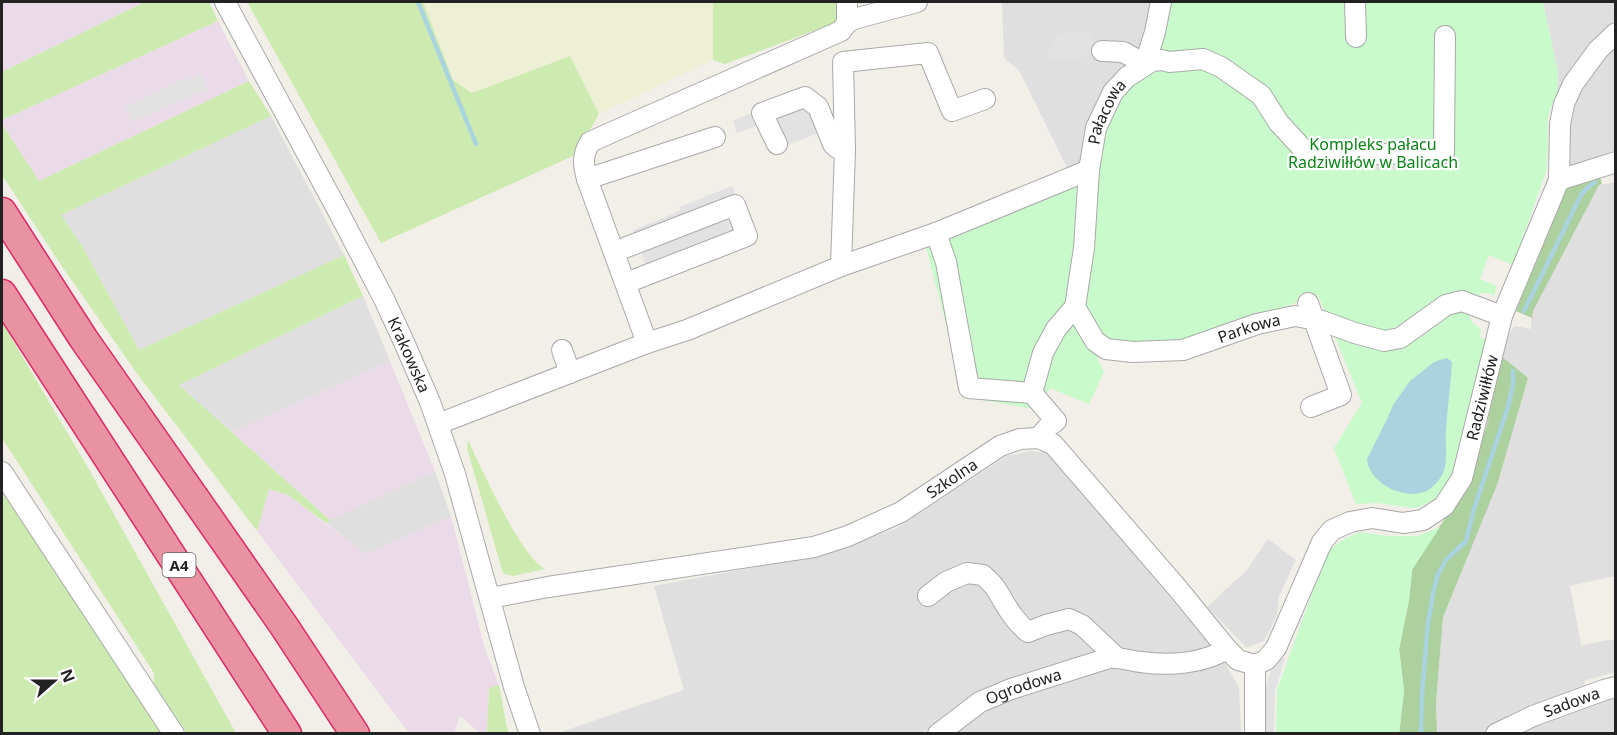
<svg xmlns="http://www.w3.org/2000/svg" width="1617" height="735" viewBox="0 0 1617 735" font-family="'Noto Sans',sans-serif">
  <style>
    .residential { fill: #e0dfdf }
    .industrial { fill: #ebdbe8 }
    .farmland { fill: #eef0d5 }
    .grass { fill: #cdebb0 }
    .forest { fill: #add19e }
    .park { fill: #c8facc }
    .parking { fill: #e2e2e2 }
    .water { fill: #aad3df }
    .lines { fill: none; stroke-linecap: round; stroke-linejoin: round }
    .stream { stroke: #aad3df; stroke-width: 4.5 }
    .minor-casing { stroke: #a9a9a9; stroke-width: 22 }
    .highway-casing { stroke: #dc2a67; stroke-width: 31 }
    .minor { stroke: #fff; stroke-width: 20 }
    .highway { stroke: #e892a2; stroke-width: 28 }
    .labels { text-anchor: middle; dominant-baseline: central; stroke-width: 4.5; stroke-linejoin: round; paint-order: stroke }
    .shield { fill: #fff; stroke: #646464; stroke-width: 1.5 }
    .shield-label { font-size: 15px; font-weight: bold; fill: #222 }
    .street-label { font-size: 16px; fill: #222; stroke: #fff }
    .park-label { font-size: 16px; fill: #0c8416; stroke: #fff }
  </style>
  <rect width="100%" height="100%" fill="#f2efe9"/>
  <path class="residential" d="M1002,2H1166L1100,155V174L1075,184L1019,70L1004,58Z
    M1543,2H1615V18L1579,63L1557,94L1558,72Z
    M1615,38V150L1568,167L1567,126L1571,102Z
    M271,116L344,255L139,350L82,246L61,215Z
    M1615,182V576L1570,586L1581,645L1615,639V672L1584,681L1591,702L1615,696V733L1437,734L1436,704L1443,617L1463,565L1501,356L1507,336L1515,326L1531,329L1532,311L1599,185Z
    M363,296L390,361L232,432L178,385Z
    M1031,451L1048,453L1069,476L1213,649L1177,660L1134,657L943,722L921,733L555,734L684,690L654,586L805,558L895,529L1007,456Z
    M435,471L451,516L366,554L326,523L330,520Z
    M1268,539L1296,560L1279,596L1277,615L1264,641L1247,648L1207,607L1246,571Z
    M1113,662L1152,668L1226,664L1239,688L1241,733L946,734L977,706Z"/>
  <path class="industrial" d="M2,2H145L2,72Z
    M218,21L249,81L39,181L2,124V120Z
    M390,361L435,471L344,514L330,520L232,432Z
    M269,489L288,495L366,554L451,516L484,646L499,685L489,689L487,733H480L460,716L454,733H409L257,531Z"/>
  <path class="farmland" d="M423,2H713V60L599,114L570,57L472,93L453,80Z"/>
  <path class="grass" d="M145,2H209L218,21L2,120V72Z
    M247,2H423L453,80L472,93L570,56L599,114L575,155L381,243Z
    M713,2H837V22L725,64L713,60Z
    M249,81L271,116L61,215L82,246L139,350L344,255L363,296L179,385L330,520L326,523L288,495L269,489L257,531L138,375L61,265L2,175V124L39,181Z
    M2,322L87,466L236,733H187L154,684V673L2,438Z
    M468,440C482,469 520,556 545,569L513,576L504,574L502,570L467,448Z
    M2,484L164,733H2Z
    M499,685L507,728L509,733H487L489,688Z"/>
  <path class="forest" d="M1599,173L1602,184L1599,185L1533,311L1532,318L1516,311L1568,184Z
    M1501,356L1528,378L1497,485L1443,617L1436,704L1437,733L1399,734L1404,691L1399,649L1409,600L1412,570L1429,540L1466,491L1487,425Z"/>
  <path class="park" d="M1166,2H1543L1558,72L1557,94L1548,116L1547,169L1513,265L1489,255L1480,279L1497,286L1494,296L1490,293H1481C1470,303 1462,320 1481,328L1480,337L1485,339L1460,450L1451,478L1440,493L1434,499L1421,507L1412,508L1377,503L1356,504L1334,448L1362,403L1318,295L1201,336L1176,343L1135,344L1108,340L1083,328L1104,372L1089,404L1050,388L1039,410L965,397L925,243L1100,174V155L1106,123L1130,86Z
    M1440,527L1412,570L1409,600L1399,649L1404,691L1399,733L1276,734L1277,690L1321,568L1322,555L1344,539L1359,532L1390,536H1417Z"/>
  <path class="parking" d="M1091,32L1105,57L1046,58L1059,33Z
    M201,73L208,89L132,122L125,107L185,78L187,80Z
    M809,88L822,101L831,128L776,150L762,124L737,133L733,121Z
    M1430,142L1432,170H1318V146Z
    M1075,179L1078,186L941,243L938,239Z
    M732,186L753,243L651,280L633,230L680,211L679,207Z
    M1277,656L1285,658L1275,692L1274,733L1263,734L1264,690Z"/>
  <path class="water" d="M1447,358L1452,362C1451,385 1447,408 1446,431C1445,446 1449,465 1441,477C1437,483 1430,490 1424,492C1403,500 1368,482 1367,459L1389,415L1393,405L1410,381L1434,362Z"/>
  <g class="lines">
    <path class="stream" d="M418,2L476,144
      M1524,311L1581,195L1587,188L1595,182
      M1421,734L1422,694L1428,623L1434,589L1438,574L1446,560L1466,541L1474,509L1508,407L1513,385V371"/>
    <defs>
      <g id="minor">
        <path id="s1" d="M225,2L337,209L384,299L403,340L430,402L455,474L514,687L530,734"/>
        <path d="M1355,2L1356,37"/>
        <path d="M847,23L854,19L917,2"/>
        <path d="M1102,51L1123,52L1145,64L1155,32L1161,2"/>
        <path d="M777,144L762,113L805,97L818,107L833,144L837,148L845,150"/>
        <path d="M587,179L715,137"/>
        <path d="M1559,180L1616,162"/>
        <path id="s2" d="M936,233L946,262L969,388L1032,393L1043,353L1056,329L1075,307L1084,248L1089,170L1096,128L1113,92L1127,77L1152,61L1162,60L1169,62L1203,59L1221,67L1261,95L1279,123L1304,150L1318,155L1444,153L1445,36"/>
        <path d="M614,252L735,205L747,236L626,283"/>
        <path d="M841,266L845,150L843,62L928,53L952,111L985,99"/>
        <path d="M1308,303L1341,395L1311,407"/>
        <path id="s3" d="M1075,307L1095,341L1106,349L1133,352L1183,350L1257,324L1295,316L1322,321L1355,333L1384,341L1400,338L1446,305L1462,301L1502,316"/>
        <path d="M647,343L587,179C583,164 582,156 590,142L841,31L847,23V2"/>
        <path d="M562,350L570,373"/>
        <path d="M1032,393L1056,421L1049,426L1038,438"/>
        <path d="M438,424L647,343L687,330L841,266L936,233L1089,170"/>
        <path d="M2,472L174,734"/>
        <path d="M928,596L946,582L967,573L983,575C987,579 993,584 996,589C1006,605 1013,620 1028,632L1046,625L1069,619L1082,625L1117,658"/>
        <path id="s4" d="M490,598L548,587L814,547L848,536L901,512L1000,446L1020,439L1038,438L1053,444L1179,590L1227,649L1238,660L1255,665"/>
        <path id="s5" d="M1255,665L1266,660L1276,648L1322,542L1332,530L1350,522L1372,518L1403,523L1423,520L1444,506L1462,478L1502,316L1559,180L1560,124L1564,104L1573,84L1598,50L1616,33"/>
        <path d="M1255,665V734"/>
        <path id="s6" d="M938,734L980,702L1011,689L1109,658C1120,657 1130,661 1141,662C1169,666 1202,664 1227,649"/>
        <path id="s7" d="M1496,734L1533,716L1604,690L1616,687"/>
      </g>
      <path id="highway" d="M2,212L83,338L284,626L355,734
        M2,294L287,734"/>
    </defs>
    <use href="#minor" class="minor-casing"/>
    <use href="#highway" class="highway-casing"/>
    <use href="#minor" class="minor"/>
    <use href="#highway" class="highway"/>
  </g>
  <g class="labels">
    <rect class="shield" x="162.5" y="553" width="33" height="24" rx="4.5"/>
    <g class="shield-label">
      <text x="179" y="565">A4</text>
    </g>
    <g class="street-label">
      <text stroke="none"><textPath href="#s2" startOffset="519">Pałacowa</textPath></text>
      <text stroke="none"><textPath href="#s3" startOffset="200">Parkowa</textPath></text>
      <text stroke="none"><textPath href="#s1" startOffset="398">Krakowska</textPath></text>
      <text stroke="none"><textPath href="#s5" startOffset="394">Radziwiłłów</textPath></text>
      <text stroke="none"><textPath href="#s4" startOffset="483">Szkolna</textPath></text>
      <text stroke="none"><textPath href="#s6" startOffset="99">Ogrodowa</textPath></text>
      <text stroke="none"><textPath href="#s7" startOffset="82">Sadowa</textPath></text>
    </g>
    <g class="park-label">
      <text x="1373" y="144">Kompleks pałacu<tspan x="1373" dy="18">Radziwiłłów w Balicach</tspan></text>
    </g>
  </g>
  <rect width="1617" height="735" fill="none" stroke="#222222" stroke-width="6"/>
  <g transform="translate(54 681) rotate(69)" stroke="#ffffff" stroke-width="4.5" paint-order="stroke">
  <path d="M0-4.5L10 22L0 15L-10 22Z" fill="#222222"/>
  <text y="-9" font-size="16" font-weight="bold" text-anchor="middle" fill="#222222">N</text>
  </g>
</svg>
